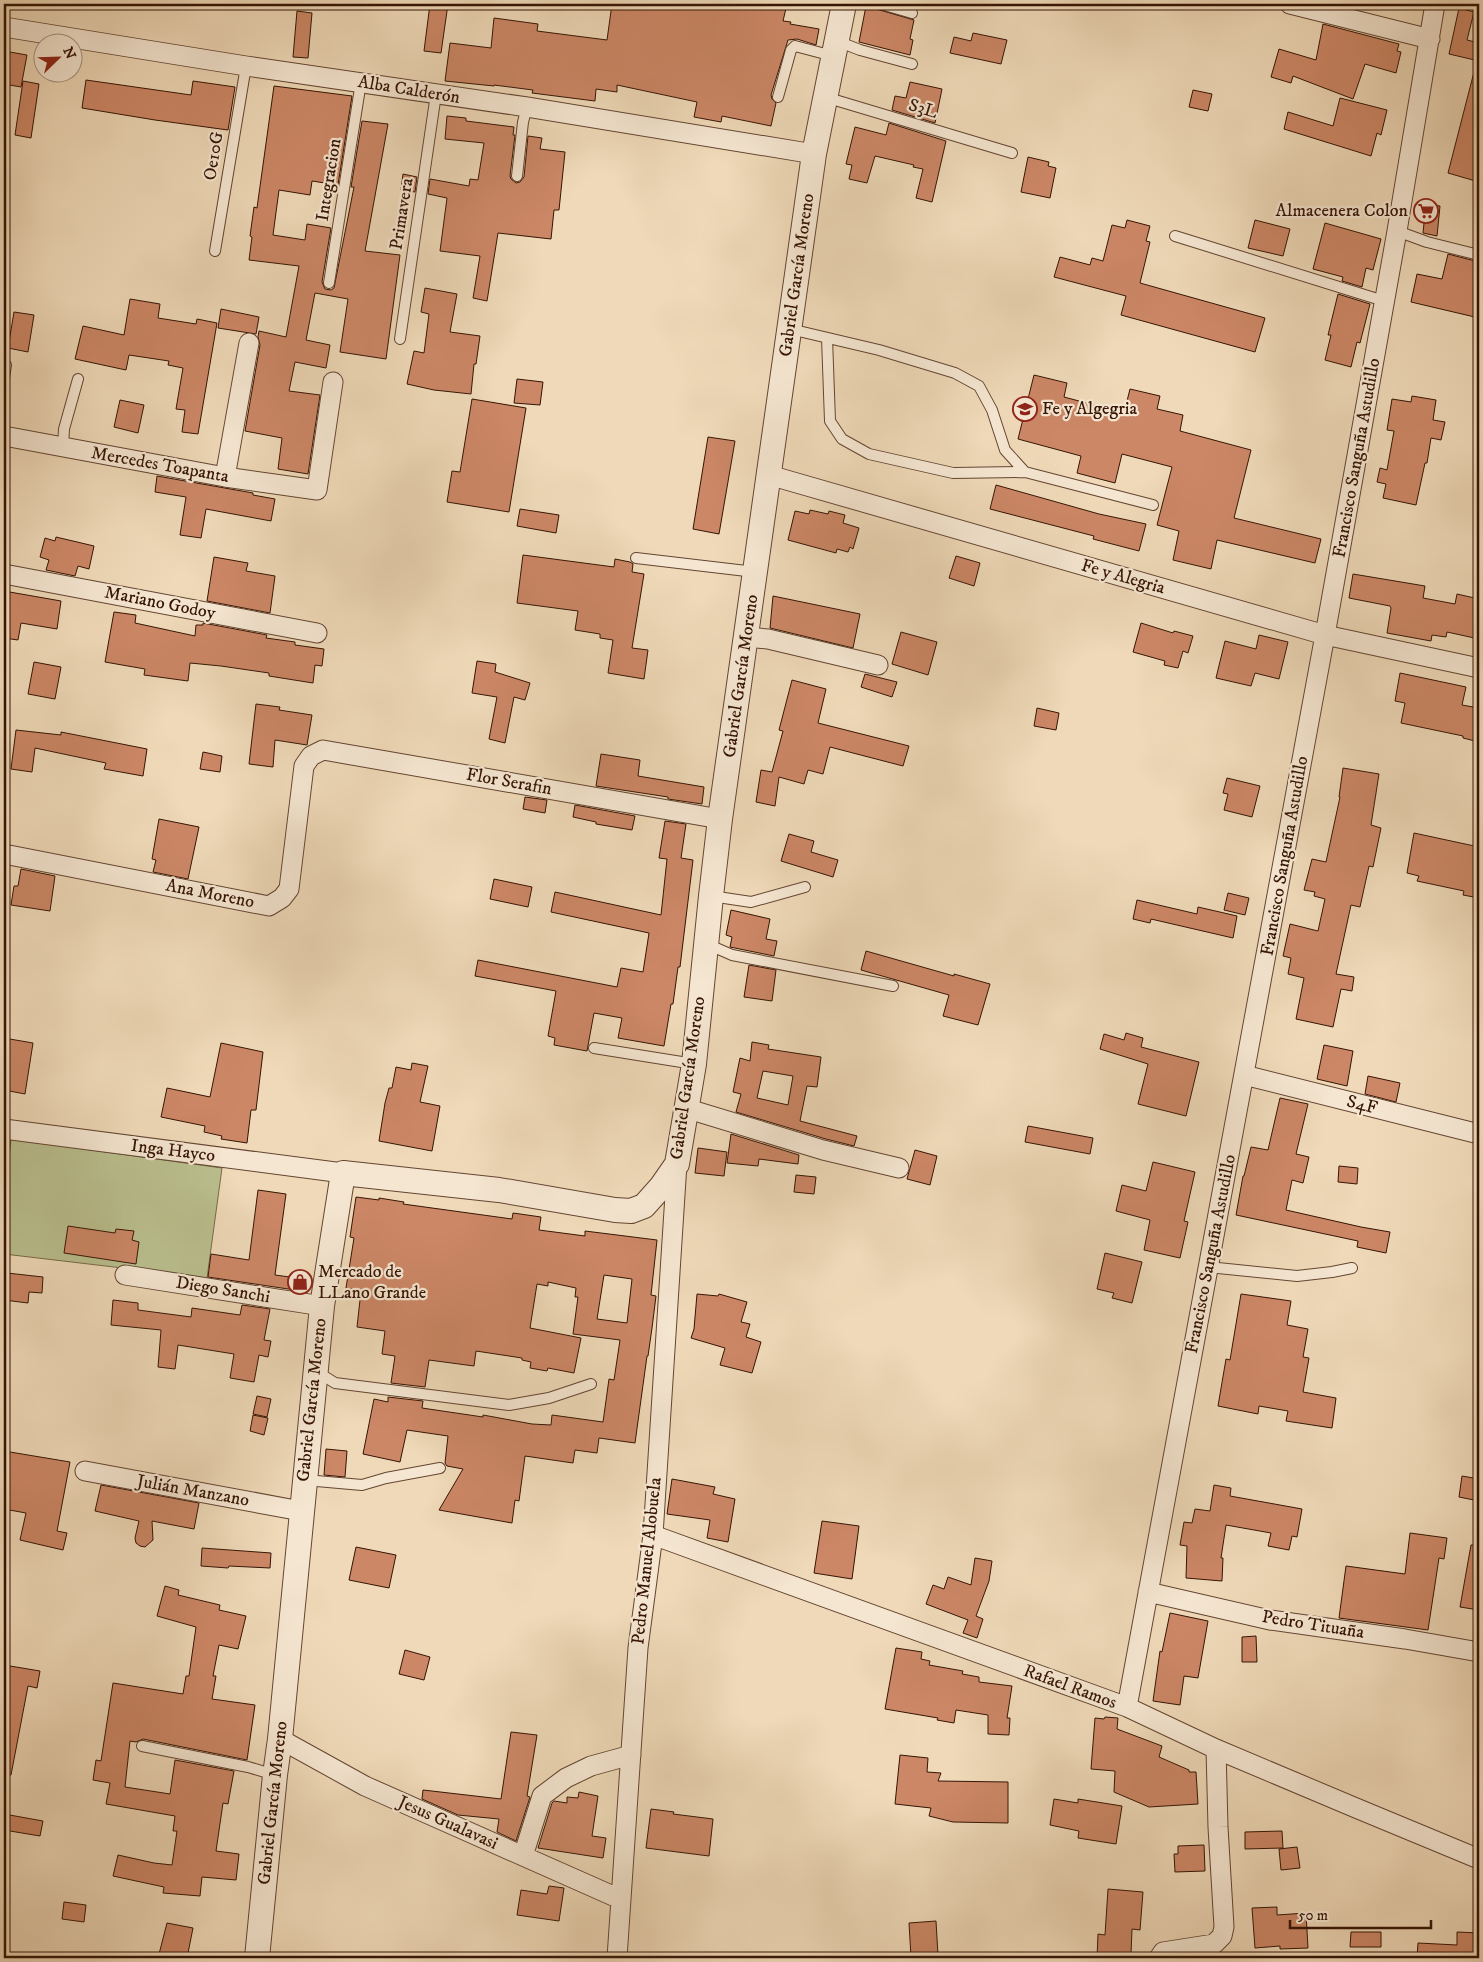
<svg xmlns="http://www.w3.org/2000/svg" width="1483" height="1962" viewBox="0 0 1483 1962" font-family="'IM FELL DW Pica',serif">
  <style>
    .green { fill: #babf8e; stroke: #786a49 }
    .building { fill: #cc8766; stroke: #351404; fill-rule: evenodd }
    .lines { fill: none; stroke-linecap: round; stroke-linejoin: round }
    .service-casing { stroke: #644531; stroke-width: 12 }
    .minor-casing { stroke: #644531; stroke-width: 21 }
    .tertiary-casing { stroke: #644531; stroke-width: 26 }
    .service { stroke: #f5e6d1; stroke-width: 10 }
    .minor { stroke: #f5e6d1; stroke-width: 19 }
    .tertiary { stroke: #f5e6d1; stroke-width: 24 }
    .labels { text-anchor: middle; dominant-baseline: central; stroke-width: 4.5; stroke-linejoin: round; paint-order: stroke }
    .street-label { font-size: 18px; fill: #351404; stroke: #f5e6d1 }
    .poi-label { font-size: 18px; fill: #351404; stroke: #f5e6d1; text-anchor: start }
  </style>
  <rect width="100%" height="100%" fill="#efd9b8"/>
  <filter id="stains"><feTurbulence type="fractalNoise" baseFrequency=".004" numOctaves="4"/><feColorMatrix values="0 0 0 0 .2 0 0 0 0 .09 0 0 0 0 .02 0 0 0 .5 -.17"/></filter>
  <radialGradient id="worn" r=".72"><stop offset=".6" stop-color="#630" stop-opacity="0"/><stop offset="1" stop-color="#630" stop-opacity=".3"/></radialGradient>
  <path class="green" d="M11,1139L222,1168L207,1278L4,1254V1203Z"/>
  <path class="building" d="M430,4H448L441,53L424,51Z
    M612,4H787L783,21L791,22L790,24L819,29L816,45L797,39L788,40L771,95L772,99L776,103L771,126L722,116L721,122L694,117L697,102L617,85V92L596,89L595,101L532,93L533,90L494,85V86L445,81L450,43L491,48L494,18L538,24L537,31L607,40Z
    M866,6L914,20L910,39L913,40L910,55L859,42Z
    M1459,8L1474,12L1467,40L1479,43V61L1449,54Z
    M297,11L312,13L308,58L293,57Z
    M1323,24L1399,44L1397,51L1401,52L1396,73L1365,64L1353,99L1293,76L1291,83L1271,77L1279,49L1316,60Z
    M973,33L1007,40L1001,64L950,53L954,37L971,41Z
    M4,51L27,55L21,87L4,84Z
    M1474,72H1479V182L1448,173Z
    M86,80L191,95L193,81L235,87L228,130L155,120L82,108Z
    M23,81L39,84L31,138L15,135Z
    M910,82L942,89L935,123L892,110L895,96L906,98Z
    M274,86L352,96L338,185L312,181L310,195L279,190L273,235L305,240L307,224L331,228L322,282L325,289L331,290L334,288L354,187H351L362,121L388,124L365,251L400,255L386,359L340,352L348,299L315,293L306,340L330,345L326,368L295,362L289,391L320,395L308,474L278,469L282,438L245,431L260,345L258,337L259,331L286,337L299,266L249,260L252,237L250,236L254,207L257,208Z
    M1193,90L1212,94L1208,111L1189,107Z
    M1340,98L1387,110L1381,135L1377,133L1371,156L1284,129L1288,112L1333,126Z
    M447,116L466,118V121L514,127L513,135H515L510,176L511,179L516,183L520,182L524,177L528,136L542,138L540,149L565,152L559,210H554L551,239L498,233L487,301L473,298L480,256L440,251L447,198L428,194L430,179L469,186L470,179L478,180L484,143L445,139Z
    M889,123L946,141L932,202L916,198L923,169L913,167L914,165L875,156L867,183L849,179L852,165L846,164L855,127L886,135Z
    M1028,157L1049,162L1048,166L1056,168L1050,198L1021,192Z
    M403,174L417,177L415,192L401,190Z
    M1426,204L1440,206L1437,236L1423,233Z
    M1127,220L1150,226L1146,241L1150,242L1140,283L1265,318L1255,352L1121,315L1126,296L1054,277L1060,257L1090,265L1092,258L1103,261L1112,225L1125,228Z
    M1255,220L1290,229L1283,256L1248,248Z
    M1325,223L1381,239L1373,270L1366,268L1362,287L1342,281L1343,277L1313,269Z
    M1448,254L1479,262V318L1411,302L1417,274L1442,279Z
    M425,288L457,294L450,332L480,336L476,364H474L471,394L434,390L407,384L414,351L424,353L429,314L421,312Z
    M1338,294L1370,304L1360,343L1357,342L1351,367L1325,360L1331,335H1328Z
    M130,299L160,304L158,318L196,324L197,319L217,323L198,434L182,432L185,410L176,409L183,368L168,365L169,361L129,355L126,370L75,359L83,326L124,335Z
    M221,309L259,317L256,334L218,328Z
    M14,312L34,315L28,352L8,348Z
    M1034,375L1067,383L1064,397L1124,413L1130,389L1160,396L1157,409L1183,415L1180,431L1251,450L1234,518L1321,539L1315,563L1217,540L1211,569L1173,560L1179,531L1157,525L1172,467L1122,454L1115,483L1077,473L1081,456L1018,439Z
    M517,379L543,382L540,405L514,403Z
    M1412,396L1436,400L1433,420L1445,422L1441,440L1431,438L1427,463H1425L1416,505L1383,498L1386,484L1377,482L1380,468L1387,470L1394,431L1387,430L1392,399L1411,402Z
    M472,399L526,408L509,512L447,502L452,471L460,472Z
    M120,400L144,405L138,433L114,427Z
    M708,437L735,441L719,534L693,529Z
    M157,476L253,493V495L275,499L271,521L206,509L201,538L180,535L186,497L155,492Z
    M996,485L1099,514L1146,524L1139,551L1093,539L1094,536L990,509Z
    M520,509L559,515L556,533L517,526Z
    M810,510L828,514L829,511L845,515L843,523L859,528L853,549L850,547L848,552L837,549L836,553L788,540L795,511L809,514Z
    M56,537L94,546L89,569L78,566L75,576L46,570L49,560L40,557L45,538L55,541Z
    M523,555L614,567L615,559L630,562L633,564L632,572L644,574L632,648L648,650L644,679L608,673L613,640L600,638V634L575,630L578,611L517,603Z
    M956,556L980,563L974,586L949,578Z
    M214,557L248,563L246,571L275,576L270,613L207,601Z
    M1353,574L1425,586L1423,598L1455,604L1457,594L1479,599V639L1447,632L1446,637L1432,635L1431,641L1387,633L1391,608L1390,606L1349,598Z
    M4,591L61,601L57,629L21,623L18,640L4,638Z
    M773,596L860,614L853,648L770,628Z
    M114,612L136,615L135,623L195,636L196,625H203V623L267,635L266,638L295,642V645L324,649L322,666L315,665L313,683L269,676V673L221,666L190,663L188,681L144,675L145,669L105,662Z
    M1141,623L1173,633L1174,631L1193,636L1188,653L1183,651L1178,668L1164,665L1165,661L1133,652Z
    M901,632L937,642L928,675L892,664Z
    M1259,635L1288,642L1279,679L1255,673L1251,686L1216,678L1225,641L1256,649Z
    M477,661L496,664L495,672L530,683L525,700L514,697L505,743L489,739L497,697L472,693Z
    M34,662L61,667L55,699L28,694Z
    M1400,673L1466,687L1462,705L1479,708V742L1463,738V736L1401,723L1405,703L1395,701Z
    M865,674L897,682L892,697L861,687Z
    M792,680L826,689L818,723L909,746L903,766L830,747L823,774L808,770L804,784L779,777L775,806L756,802L761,770L772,772L783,731L779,730Z
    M256,704L280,707L279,710L312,715L307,745L275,740L273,767L249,764Z
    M1037,708L1059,713L1056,730L1034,726Z
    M16,730L61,735V732L147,749L143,776L104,769L106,763L35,748L32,772L11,769Z
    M203,752L222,756L220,772L200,769Z
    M601,754L640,760L638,776L704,787L702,804L668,799V797L596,786Z
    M1343,768L1379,774L1371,825L1381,828L1373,867L1369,866L1360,907L1351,905L1336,974L1354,977L1352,991L1341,989L1333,1027L1296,1019L1304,978L1288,974L1291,958L1283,956L1290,924L1318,931L1325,899L1314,896L1315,892L1304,890L1312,859L1326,862L1340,797H1339Z
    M1227,778L1260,786L1252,817L1224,810L1228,794L1223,793Z
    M525,797L547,800L545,813L523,809Z
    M575,805L635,816L632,830L596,824V822L573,817Z
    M159,819L199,827L188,879L153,872L156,860L152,859Z
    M665,821L686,824L681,858L693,860L680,967H678L673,1004H671L664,1046L618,1038L622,1018L594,1013L587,1051L554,1045L555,1038L548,1036L556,991L475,976L478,960L617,987L621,968L643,972L649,933L551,912L555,892L661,915L667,859L659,858Z
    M1414,833L1479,847V898L1463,895L1464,891L1417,881L1419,876L1407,873Z
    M789,834L814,841L811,852L838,860L833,877L781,861Z
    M21,869L55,876L50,911L11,905L14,886H18Z
    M494,879L532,887L528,907L490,899Z
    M1228,893L1249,898L1245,915L1224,910Z
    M1137,900L1197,914L1198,907L1237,916L1233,938L1151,919L1150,923L1133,919Z
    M731,910L770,919L766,939L777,941L774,956L730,947L732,937L726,935Z
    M866,951L954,976V974L990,984L978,1025L943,1016L949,995L861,970Z
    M749,965L776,970L772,1001L744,997Z
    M1126,1033L1143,1038L1141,1047L1199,1062L1186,1116L1138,1104L1148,1064L1100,1049L1104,1034L1124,1040Z
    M4,1038L33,1043L25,1094L4,1090Z
    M752,1042L769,1045L768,1049L821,1057L817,1087L807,1086L800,1121L857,1136L854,1146L826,1139L736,1112L741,1094L733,1092L740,1058L750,1061ZM763,1071L793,1076L788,1105L757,1098Z
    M221,1043L263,1052L256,1110H251L247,1143L221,1139L222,1136L204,1132L205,1126L161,1117L167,1088L210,1097Z
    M1324,1045L1353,1051L1347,1086L1317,1079Z
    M412,1063L428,1066L420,1102L440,1106L432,1151L379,1141L385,1103L389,1088H392L396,1067L411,1070Z
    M1368,1076L1400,1083L1396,1102L1365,1094Z
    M1280,1098L1308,1104L1296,1154L1309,1157L1303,1183L1292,1180L1286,1210L1361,1227L1390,1232L1386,1253L1357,1247L1358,1241L1236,1215L1243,1176H1244L1251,1147L1268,1150Z
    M1028,1126L1093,1138L1090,1154L1025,1142Z
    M731,1134L799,1155L798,1164L759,1159L758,1166L727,1163Z
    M698,1148L727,1152L724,1176L695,1173Z
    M915,1150L937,1156L930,1185L907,1179Z
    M1153,1162L1195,1172L1184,1221L1188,1222L1180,1258L1144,1250L1150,1220L1116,1211L1122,1185L1146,1191Z
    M1339,1166L1358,1168L1357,1184L1338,1182Z
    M796,1175L816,1177L814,1194L794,1192Z
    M258,1190L286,1194L275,1275L297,1278L295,1290L208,1277L211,1254L249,1260Z
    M356,1197L379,1200V1198L404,1202L403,1204L512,1219L513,1213L541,1217L539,1230L585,1236V1231L657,1240L651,1295L656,1296L652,1328L648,1356H647L635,1443L599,1438L597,1453L575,1450L573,1463L525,1456L519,1501L515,1500L512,1523L439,1510L463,1469L447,1466L445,1463L448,1436L407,1430L400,1462L363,1454L374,1399L388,1402V1397L423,1401L422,1408L483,1417V1415L532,1424L551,1425L552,1415L603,1422L609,1379L614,1380L620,1340L573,1334L578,1297H575L576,1288L548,1282V1286L537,1284L530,1328L581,1338L574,1373L548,1368L547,1371L530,1368L531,1362L522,1360V1358L476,1351L474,1366L429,1360L425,1387L391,1383L395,1356L382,1354L385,1331L357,1327L361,1291L346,1288L354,1238L350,1237ZM604,1275L632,1279L627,1323L597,1319Z
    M68,1226L115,1233L116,1229L134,1231L132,1240L139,1242L136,1264L64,1253Z
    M1105,1253L1142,1262L1132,1303L1112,1298L1114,1293L1097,1289Z
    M7,1273L43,1277L42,1293L29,1292L28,1303L4,1300Z
    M697,1294L718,1296L719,1294L747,1302L741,1322L750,1324L746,1337L761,1342L752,1373L720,1365L725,1348L691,1338L694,1329Z
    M1241,1294L1291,1301L1287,1325L1308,1329L1303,1357L1309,1358L1303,1392L1336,1398L1332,1428L1286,1421L1288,1411L1259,1406L1258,1414L1218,1406L1226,1359L1230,1360Z
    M113,1300L138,1303V1310L191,1317L192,1308L240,1315L242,1305L270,1309L264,1340L271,1341L268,1357L259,1355L254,1382L230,1378L234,1354L178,1345L175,1369L158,1367L161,1330L111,1325Z
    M257,1396L271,1399L267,1417L253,1414Z
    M253,1415L268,1418L264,1435L250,1431Z
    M326,1449L347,1451L345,1477L324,1475Z
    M4,1451L70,1462L57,1531L67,1533L63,1550L20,1540L26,1513L4,1509Z
    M1462,1476L1479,1479V1501L1459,1497Z
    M672,1479L715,1487L713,1494L735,1499L728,1542L707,1538L710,1520L667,1514Z
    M101,1485L199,1503L194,1529L152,1521L153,1540L145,1547L140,1546L136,1543L135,1538L139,1521L95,1511Z
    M1214,1485L1231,1488L1230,1496L1302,1509L1297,1537L1292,1536L1289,1550L1268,1546L1271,1533L1226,1525L1221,1558H1223L1222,1581L1186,1578L1187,1546L1180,1545L1184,1522L1192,1523L1195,1509L1210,1511Z
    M822,1521L859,1526L852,1579L814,1573Z
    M1410,1533L1447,1538L1444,1559L1439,1558L1428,1630L1339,1618L1346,1566L1405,1574Z
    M1471,1545H1479V1610L1460,1607Z
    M356,1547L396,1555L389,1588L349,1580Z
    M202,1548L271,1553L270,1568L229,1566L228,1568L201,1566Z
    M975,1558L992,1561L989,1581L976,1616L983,1619L977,1638L963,1633L968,1620L926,1604L933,1585L944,1589L948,1577L971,1585Z
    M165,1586L179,1590L178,1595L220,1605L219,1610L246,1616L238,1649L219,1645L213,1676H216L212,1699L255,1705L247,1760L143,1739L136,1742L130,1741L125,1787L170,1794L175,1760L234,1771L228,1804L223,1803L216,1851L239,1854L236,1880L202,1877L200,1896L163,1893L164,1887L113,1876L118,1855L154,1863L172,1865L177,1831H173L175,1816L106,1804L110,1783L93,1780L96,1760L101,1761L113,1683L183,1694L186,1676H189L196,1627L157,1616Z
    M1170,1613L1208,1621L1198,1678L1184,1676L1180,1705L1153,1701L1160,1651L1162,1652Z
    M1256,1636L1257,1662H1242V1637Z
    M896,1648L922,1652L921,1659L930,1661L929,1665L963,1671L962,1674L979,1677V1682L1012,1686L1007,1718H1010L1009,1735L988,1734V1715L956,1710L954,1723L937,1720L938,1718L885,1709Z
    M405,1650L430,1657L424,1680L399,1674Z
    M4,1665L40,1671L37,1688L28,1686L11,1775H4Z
    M1105,1717L1118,1718L1117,1729L1162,1746L1159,1757L1189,1770V1772H1196L1198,1804L1149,1807L1114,1792L1115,1771L1091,1769L1095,1718L1104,1719Z
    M511,1732L537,1735L527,1796L530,1797L516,1841L497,1832L499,1819L458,1815L422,1799L423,1790L501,1799Z
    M900,1755L928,1758L927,1772L941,1773L938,1781L1008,1782V1823L953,1822L929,1816L931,1808L895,1804Z
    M579,1792L598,1796L592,1836L606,1838L603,1858L538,1848L552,1803L554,1801L567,1803V1797L578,1798Z
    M1054,1799L1078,1803V1799L1122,1806L1116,1844L1078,1838L1079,1831L1050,1825Z
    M651,1809L674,1812L673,1814L713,1819L709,1856L646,1848Z
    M4,1814L43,1821L40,1836L4,1830Z
    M1282,1831L1283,1848L1245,1849V1832Z
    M1204,1845L1205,1871L1175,1872L1174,1854H1178V1846Z
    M1297,1847L1300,1868L1281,1870L1279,1849Z
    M549,1886L564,1888L559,1921L517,1915L521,1890L547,1894Z
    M1108,1889L1143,1892L1140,1930L1132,1929L1131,1954H1121V1958H1097L1098,1934L1105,1935Z
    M64,1902L86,1905L84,1922L62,1919Z
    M1277,1907V1915L1306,1913L1308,1948L1280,1949V1946L1255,1948L1252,1908Z
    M936,1921L938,1955L911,1957L909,1923Z
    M167,1923L193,1928L187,1958H158Z
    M1351,1932H1381V1947H1350Z
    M1457,1932L1479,1933V1958H1417L1418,1943L1457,1945Z"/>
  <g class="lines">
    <defs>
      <path id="service" d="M881,4L912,13
        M1474,4L1479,6
        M837,41L860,50L912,64
        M778,97L791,50L795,46L833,56
        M825,97L1012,153
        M517,176L523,122L527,107
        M1397,231L1427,242L1479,255
        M1175,236L1384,301
        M215,251L246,66
        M329,283L361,82
        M790,329L879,350L955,373L979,386L992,410L1005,450L1025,472L1153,505
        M827,338L830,421L842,439L869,454L953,473L1025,472
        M400,339L436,94
        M4,378L6,365
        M63,447L64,429L78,379
        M636,558L755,572
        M711,896L751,902L805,887
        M707,944L732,955L893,986
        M594,1048L694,1064
        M1208,1267L1297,1276L1332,1272L1352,1268
        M316,1371L335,1383L509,1405L549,1398L591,1384
        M305,1480L362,1485L386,1478L440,1468
        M142,1746L248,1767L275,1775"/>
      <path id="minor" d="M1290,4L1430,39
        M4,27L246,66L527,107L814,154
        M4,436L225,477L317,490L333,382
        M769,475L1325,635L1479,668
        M225,477L249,343
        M4,574L317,633
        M746,637L768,639L878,665
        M4,854L269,906L282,898L289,889L304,766L311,756L323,750L720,819
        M1244,1075L1479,1134
        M685,1108L823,1150L899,1168
        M4,1129L343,1173
        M125,1275L322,1306
        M85,1471L301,1511
        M653,1535L1127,1707L1216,1749L1356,1808L1479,1859
        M1148,1592L1270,1620L1405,1639L1479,1652
        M1127,1707L1325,635L1397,231L1435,4
        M280,1739L365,1786L620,1899
        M523,1856L542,1796L566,1778L591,1766L631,1755
        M617,1958L638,1648L653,1535L677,1164
        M1159,1958L1163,1952L1214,1944L1222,1936L1224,1927L1218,1827L1216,1749"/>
      <path id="tertiary" d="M257,1958L275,1775L280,1739L322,1306L343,1173L499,1190L615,1210L631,1211L644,1206L661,1187L677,1164L694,1064L711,896L720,819L814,154L844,4"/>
    </defs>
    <use href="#service" class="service-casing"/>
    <use href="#minor" class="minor-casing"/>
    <use href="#tertiary" class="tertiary-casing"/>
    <use href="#service" class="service"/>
    <use href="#minor" class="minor"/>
    <use href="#tertiary" class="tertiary"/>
  </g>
  <defs>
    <symbol id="supermarket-ring" viewBox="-11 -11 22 22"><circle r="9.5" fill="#f5e6d1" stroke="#8f2418" stroke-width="1.5"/><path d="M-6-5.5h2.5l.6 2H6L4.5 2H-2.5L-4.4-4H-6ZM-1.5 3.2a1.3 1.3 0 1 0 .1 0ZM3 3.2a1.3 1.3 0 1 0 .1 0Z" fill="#8f2418"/></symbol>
    <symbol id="school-ring" viewBox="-11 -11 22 22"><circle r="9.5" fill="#f5e6d1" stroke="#8f2418" stroke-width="1.5"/><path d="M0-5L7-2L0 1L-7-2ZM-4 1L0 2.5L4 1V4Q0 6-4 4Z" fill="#8f2418"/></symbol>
    <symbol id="shop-ring" viewBox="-11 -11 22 22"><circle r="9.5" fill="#f5e6d1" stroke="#8f2418" stroke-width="1.5"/><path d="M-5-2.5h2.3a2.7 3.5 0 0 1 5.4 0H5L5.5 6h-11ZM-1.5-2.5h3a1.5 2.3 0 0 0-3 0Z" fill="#8f2418"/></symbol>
  </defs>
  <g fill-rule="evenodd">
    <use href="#supermarket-ring" x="1412" y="197" width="28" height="28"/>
    <use href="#school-ring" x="1011" y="395" width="28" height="28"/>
    <use href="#shop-ring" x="286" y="1268" width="28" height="28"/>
  </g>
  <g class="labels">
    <g class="street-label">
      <text transform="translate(409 90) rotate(9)">Alba Calderón</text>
      <text transform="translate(923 109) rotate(17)">S3L</text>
      <text transform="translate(214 156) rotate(-81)">Oe10G</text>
      <text transform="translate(329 180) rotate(-81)">Integracion</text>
      <text transform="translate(402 214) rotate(-81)">Primavera</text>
      <text transform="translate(797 275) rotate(-82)">Gabriel García Moreno</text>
      <text transform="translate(1357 458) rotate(-80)">Francisco Sanguña Astudillo</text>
      <text transform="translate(160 465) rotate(10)">Mercedes Toapanta</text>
      <text transform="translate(1123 577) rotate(16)">Fe y Alegria</text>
      <text transform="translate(160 603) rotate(11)">Mariano Godoy</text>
      <text transform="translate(741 676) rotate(-82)">Gabriel García Moreno</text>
      <text transform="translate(509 782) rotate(10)">Flor Serafin</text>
      <text transform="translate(1285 856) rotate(-80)">Francisco Sanguña Astudillo</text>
      <text transform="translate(210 894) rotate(11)">Ana Moreno</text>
      <text transform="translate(688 1078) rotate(-82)">Gabriel García Moreno</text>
      <text transform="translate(1362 1105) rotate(14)">S4F</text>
      <text transform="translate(173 1151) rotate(7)">Inga Hayco</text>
      <text transform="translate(1211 1254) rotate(-79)">Francisco Sanguña Astudillo</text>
      <text transform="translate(223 1290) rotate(9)">Diego Sanchi</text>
      <text transform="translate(312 1400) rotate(-84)">Gabriel García Moreno</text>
      <text transform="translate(193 1491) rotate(10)">Julián Manzano</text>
      <text transform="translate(647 1561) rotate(-84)">Pedro Manuel Alobuela</text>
      <text transform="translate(1313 1625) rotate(9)">Pedro Tituaña</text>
      <text transform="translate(1070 1687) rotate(20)">Rafael Ramos</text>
      <text transform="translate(273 1803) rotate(-84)">Gabriel García Moreno</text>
      <text transform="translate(448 1823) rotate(24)">Jesus Gualavasi</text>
    </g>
    <g class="poi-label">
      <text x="1408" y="211" text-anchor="end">Almacenera Colon</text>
      <text x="1042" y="409">Fe y Algegria</text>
      <text x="318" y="1272">Mercado de<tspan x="318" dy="21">LLano Grande</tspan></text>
    </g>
  </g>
  <rect width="1483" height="1962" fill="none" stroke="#efd9b8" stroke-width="20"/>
  <rect x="5" y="5" width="1473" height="1952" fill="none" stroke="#351404" stroke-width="2.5"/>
  <rect x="10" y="10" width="1463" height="1942" fill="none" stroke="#351404"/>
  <g transform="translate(58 58) rotate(67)"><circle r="24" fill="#f5e6d1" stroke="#a8927f"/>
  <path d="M0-4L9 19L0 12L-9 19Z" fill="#8f2418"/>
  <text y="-8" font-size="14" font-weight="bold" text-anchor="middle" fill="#351404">N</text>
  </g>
  <path d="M1290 1920v8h141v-8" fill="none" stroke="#351404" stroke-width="2.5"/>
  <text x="1298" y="1920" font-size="15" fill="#351404" stroke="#f5e6d1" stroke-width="4" paint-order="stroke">50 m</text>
  <rect width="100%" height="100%" filter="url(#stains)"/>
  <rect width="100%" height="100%" fill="url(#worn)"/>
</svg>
